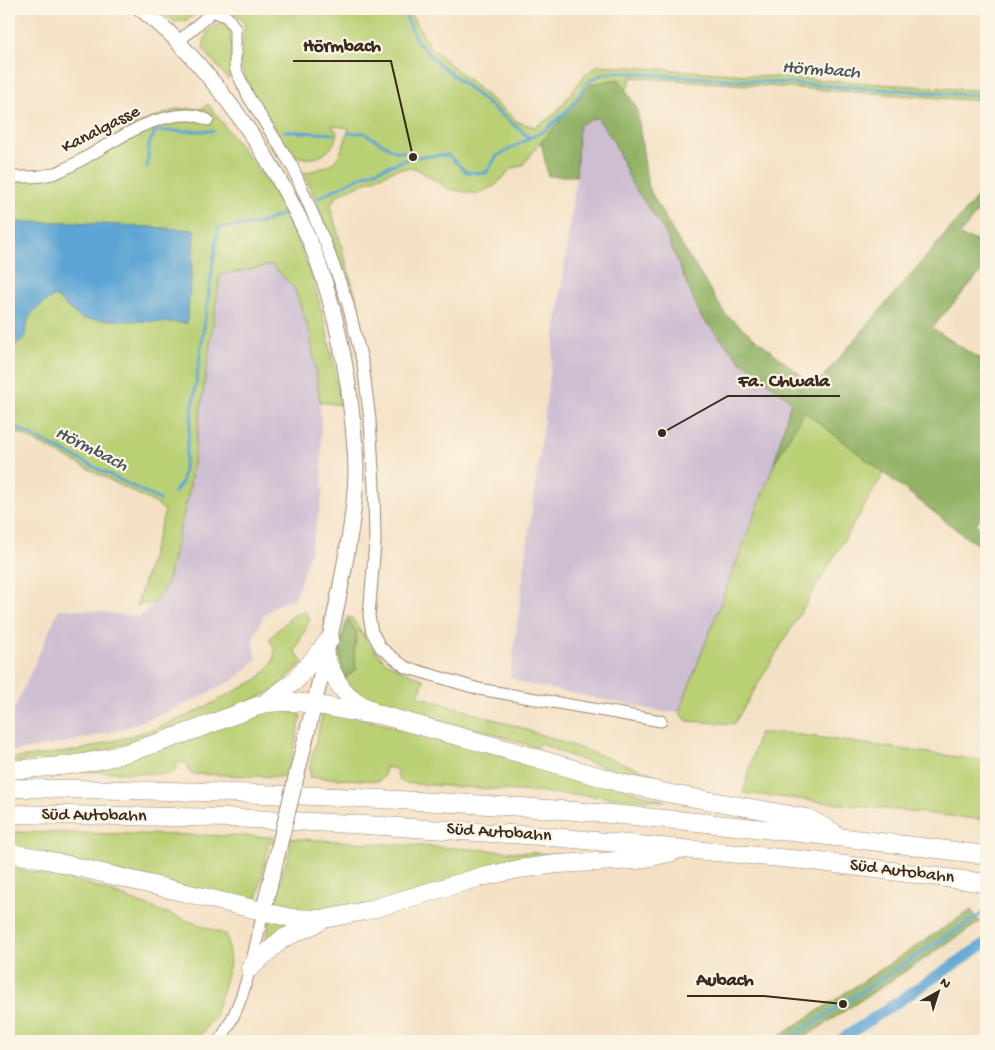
<svg xmlns="http://www.w3.org/2000/svg" width="995" height="1050" viewBox="0 0 995 1050" font-family="'Gochi Hand',sans-serif">
  <style>
    .industrial { fill: #cebed2 }
    .green { fill: #b9d075; stroke: #7a7d4a }
    .forest { fill: #92b266; stroke: #666e42 }
    .water { fill: #5da5d4; stroke: #4c6879 }
    .lines { fill: none; stroke-linecap: round; stroke-linejoin: round }
    .stream { stroke: #5da5d4; stroke-width: 3 }
    .canal { stroke: #5da5d4; stroke-width: 11 }
    .minor-casing { stroke: #988672; stroke-width: 13 }
    .major-casing { stroke: #988672; stroke-width: 17 }
    .highway-casing { stroke: #988672; stroke-width: 19 }
    .minor { stroke: #fff; stroke-width: 11 }
    .major { stroke: #fff; stroke-width: 15 }
    .highway { stroke: #fff; stroke-width: 18 }
    .major-bridge-casing { stroke: #988672; stroke-width: 17; stroke-linecap: butt }
    .major-bridge { stroke: #fff; stroke-width: 15 }
    .labels { text-anchor: middle; dominant-baseline: central; stroke-width: 4.5; stroke-linejoin: round; paint-order: stroke }
    .street-label { font-size: 18px; fill: #3b2a1e; stroke: #fcf5e5 }
    .water-label { font-size: 19px; font-style: italic; fill: #47555e; stroke: #fcf5e5 }
    .leader { fill: none; stroke: #3b2a1e; stroke-width: 2 }
    .callout-dot { fill: #3b2a1e; stroke: #fcf5e5; stroke-width: 2 }
    .callout-label { font-size: 19px; text-anchor: middle; font-weight: bold; fill: #3b2a1e; stroke: #fcf5e5; stroke-width: 4.5; stroke-linejoin: round; paint-order: stroke }
  </style>
  <rect width="100%" height="100%" fill="#fcf5e5"/>
  <filter id="ink" filterUnits="userSpaceOnUse"><feTurbulence type="fractalNoise" baseFrequency=".02" numOctaves="2"/><feDisplacementMap in="SourceGraphic" scale="10" xChannelSelector="R" yChannelSelector="G"/><feConvolveMatrix kernelMatrix="1 2 1 2 8 2 1 2 1" color-interpolation-filters="sRGB"/></filter>
  <filter id="wash" filterUnits="userSpaceOnUse"><feTurbulence type="fractalNoise" baseFrequency=".0096" numOctaves="4" result="noise"/><feDisplacementMap in="SourceGraphic" scale="20" xChannelSelector="R" yChannelSelector="G"/><feGaussianBlur stdDeviation="1.12" result="paint"/><feColorMatrix in="noise" values="0 0 0 0 0 0 0 0 0 0 0 0 0 0 0 0 0 1.4 0 .05"/><feComposite in="paint" operator="in"/></filter>
  <g filter="url(#wash)">
    <rect width="100%" height="100%" fill="#f4e1c5"/>
    <path class="industrial" d="M597,117L614,142L632,184L664,230L701,317L741,361L791,401L774,464L679,712H664L522,683L510,677L576,176L579,125Z
      M272,265L294,288L310,333L320,402L323,494L310,552L295,598L276,605L263,617L253,639L257,658L236,679L173,710L119,730L69,742L16,751H9V721L59,609L88,610L139,617L154,603L189,491L220,275Z"/>
    <path class="green" d="M159,9H200C192,18 186,22 174,22Z
      M230,9H408L431,48L518,122L535,127L554,115L585,75L599,65L986,91V101L632,77L626,91L619,79L541,142L522,166L512,168L496,185L477,194L449,189L415,168L397,169L339,194L330,206L358,304L304,173C338,165 339,161 349,128L331,125L337,132C334,157 308,166 289,151L248,86L240,64L245,24Z
      M222,23L228,27C232,40 236,67 228,79L203,49C205,36 207,25 222,23Z
      M208,104L282,202L311,274L325,323L334,367L340,405L320,402L310,333L294,288L272,265L220,275L189,491L167,584L154,603L137,605L165,511L157,504L9,428V175L37,174L63,165L130,127L177,109H202Z
      M803,410L884,473L734,724L687,721L679,712L774,464Z
      M304,611L310,619L295,651L303,663L273,691L215,716L89,755L9,763V759L81,750L151,730L190,715L258,679L273,662L275,650L269,639L291,617Z
      M346,617L352,618L367,642L387,663L424,680L418,696L519,727L656,775L655,780C615,771 576,760 539,743L537,748L491,733L415,714V711L381,705L360,696L344,679L356,669L354,652L357,632Z
      M268,709L298,711L301,717L289,769H286L284,777L194,774L189,772L187,763H177V770L168,774L75,771Z
      M329,710L565,771L665,801L404,783L399,780L396,769L385,767C384,774 385,778 378,781L309,777L311,769H309L323,713Z
      M759,733H787L986,761V820L743,793Z
      M9,832L251,836L570,855L345,910L299,913L278,907L275,899L291,845L268,842L267,847H268L257,899L253,903L9,847Z
      M9,867L88,884L227,935L230,964L215,1016L196,1041H9Z
      M270,919L301,924L264,948Z"/>
    <path class="forest" d="M619,79L637,109L648,187L673,232L726,315L815,386L986,187V200L959,236L982,242L986,252V266L932,328L986,363V509L976,524L986,534V550L966,537L804,411L774,464L791,401L741,361L701,317L664,230L632,184L614,142L597,117L579,125L576,176H548L541,142L591,84Z
      M347,620L357,632L354,652L356,670L344,679C337,656 339,643 347,620Z
      M971,910L980,922L799,1041H772Z"/>
    <path class="water" d="M9,222H72L195,230L187,323L81,319L55,296C30,312 29,311 24,340L9,348Z"/>
    <g class="lines">
      <path class="stream" d="M403,9L416,40L432,58L530,138L544,131L569,109L588,82L600,75L618,72L986,96
        M284,131L333,134
        M348,133H364L395,151L411,153L413,157
        M147,167L149,144L155,131H213
        M318,198L364,175L413,157L448,155L466,172L486,173L497,156L530,138
        M9,424L160,500
        M174,493L182,482L218,228L258,224L286,213
        M786,1041L986,911"/>
      <path class="canal" d="M839,1041L986,943"/>
    </g>
  </g>
  <g filter="url(#ink)">
    <g class="lines">
      <defs>
        <path id="minor" d="M178,42L213,11L227,17L235,28V68L248,96L292,166L325,242L347,301L363,364L370,420L374,486L375,543L369,616L372,632L381,648L405,667L479,689L661,721
          M9,177C26,177 42,178 58,172C98,155 144,113 190,115C196,115 203,118 208,120
          M219,1041C245,1004 253,956 263,912"/>
        <path id="major" d="M141,9C154,20 168,30 179,43C227,94 268,154 299,218C325,269 339,328 348,384C352,414 356,444 356,473C355,507 349,541 343,574C330,646 311,715 294,786
          M263,912L279,847"/>
        <path id="highway" d="M326,659C339,687 343,696 371,710
          M265,703L295,681L330,639
          M9,770C40,768 73,766 104,759C158,745 210,724 263,704C305,696 339,713 381,715L512,751L621,783L672,794L807,818L833,832
          M9,788C185,790 360,796 535,808C686,819 836,836 986,855
          M9,814L231,818L351,824L541,836L813,861L986,883
          M9,853L39,858L291,918L324,919L365,911L477,878L519,869L557,864L637,860L673,852
          M250,968L282,939L319,922"/>
      </defs>
      <use href="#minor" class="minor-casing"/>
      <use href="#major" class="major-casing"/>
      <use href="#highway" class="highway-casing"/>
      <use href="#minor" class="minor"/>
      <use href="#major" class="major"/>
      <use href="#highway" class="highway"/>
      <defs>
        <path id="major-bridge" d="M279,847L294,786"/>
      </defs>
      <use href="#major-bridge" class="major-bridge-casing"/>
      <use href="#major-bridge" class="major-bridge"/>
    </g>
  </g>
  <g class="labels">
    <g class="street-label">
      <text transform="translate(101 130) rotate(-27)">Kanalgasse</text>
      <text transform="translate(94 816) rotate(1)">Süd Autobahn</text>
      <text transform="translate(499 833) rotate(4)">Süd Autobahn</text>
      <text transform="translate(902 872) rotate(7)">Süd Autobahn</text>
    </g>
    <g class="water-label">
      <text transform="translate(821 71) rotate(4)">Hörmbach</text>
      <text transform="translate(91 450) rotate(27)">Hörmbach</text>
    </g>
  </g>
  <path class="leader" d="M413 157L391 61H293M662 433L728 396H840M843 1004L764 996H687"/>
  <g class="callout-dot">
    <circle cx="413" cy="157" r="5"/>
    <circle cx="662" cy="433" r="5"/>
    <circle cx="843" cy="1004" r="5"/>
  </g>
  <g class="callout-label">
    <text x="342" y="51">Hörmbach</text>
    <text x="784" y="386">Fa. Chwala</text>
    <text x="725" y="985">Aubach</text>
  </g>
  <rect width="995" height="1050" fill="none" stroke="#fcf5e5" stroke-width="30"/>
  <g transform="translate(938 992) rotate(39)" stroke="#fcf5e5" stroke-width="4" paint-order="stroke">
  <path d="M0-4L9 19L0 12L-9 19Z" fill="#3b2a1e"/>
  <text y="-8" font-size="14" font-weight="bold" text-anchor="middle" fill="#3b2a1e">N</text>
  </g>
</svg>
